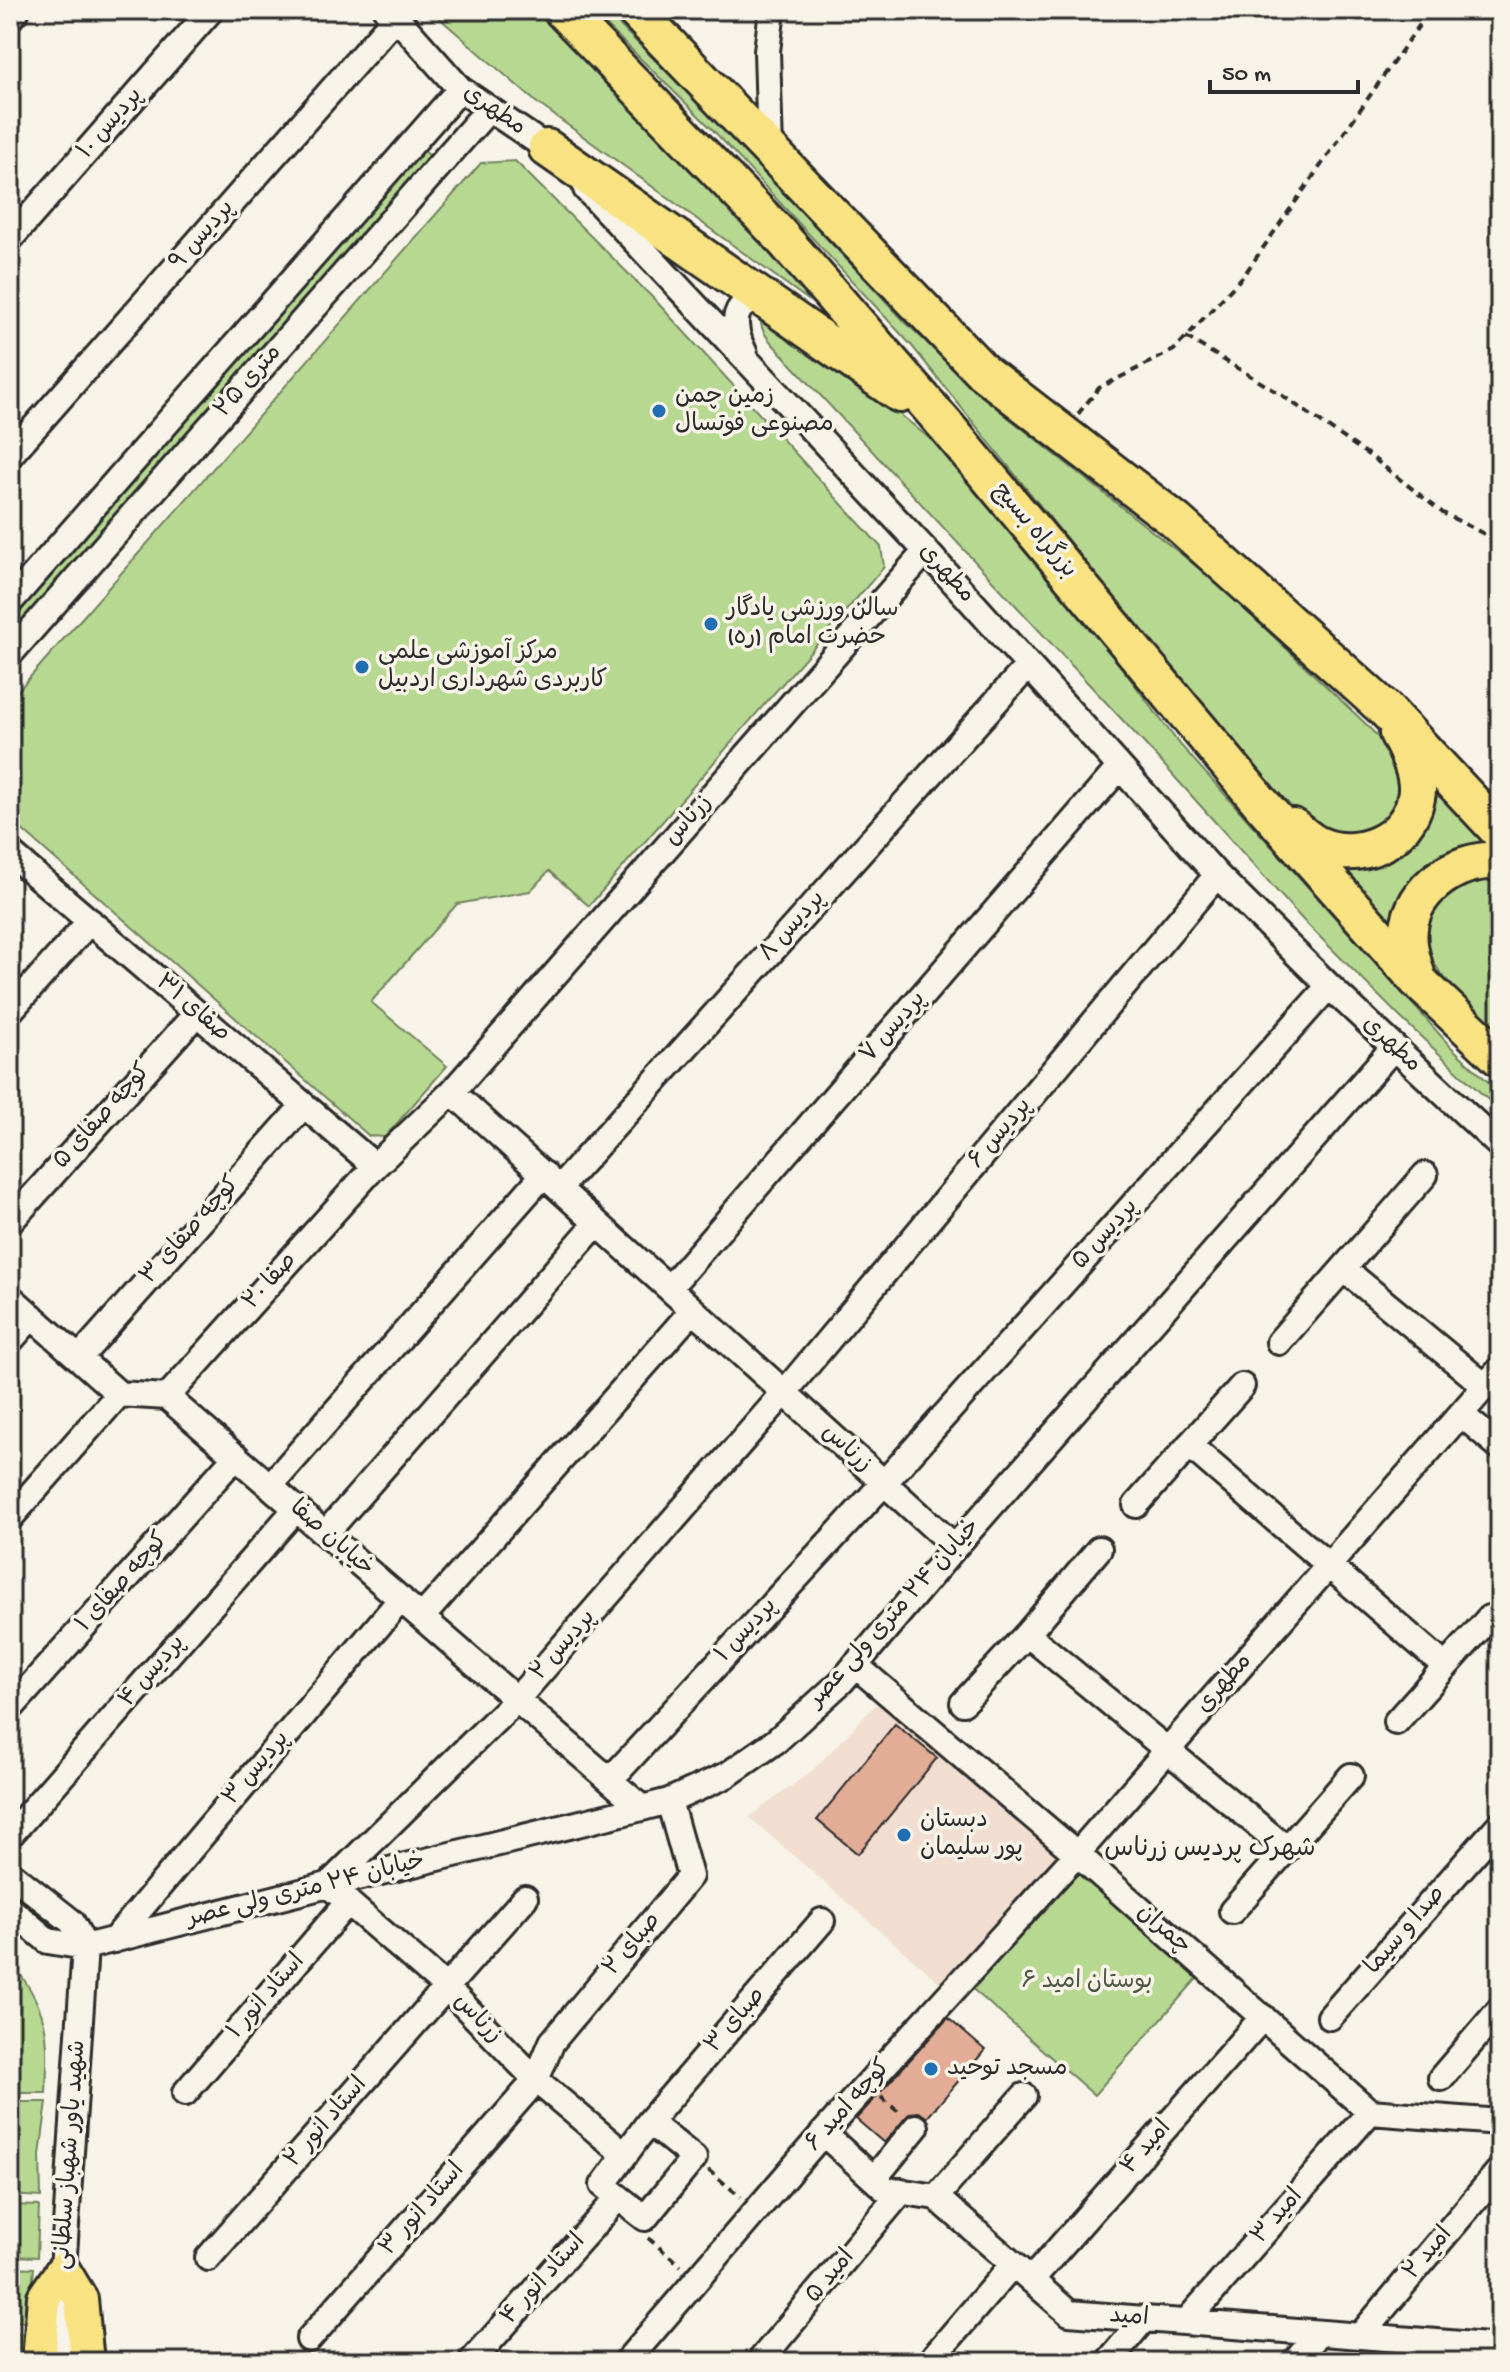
<svg xmlns="http://www.w3.org/2000/svg" width="1510" height="2372" viewBox="0 0 1510 2372" font-family="'Gochi Hand','Playpen Sans Arabic',sans-serif">
  <style>
    .built { fill: #f1ded0 }
    .green { fill: #b7d891; stroke: #71825e; stroke-width: 2 }
    .building { fill: #e2ac97; stroke: #2b2b2b; stroke-width: 2 }
    .lines { fill: none; stroke-linecap: round; stroke-linejoin: round }
    .minor-casing { stroke: #2b2b2b; stroke-width: 30 }
    .major-casing { stroke: #2b2b2b; stroke-width: 38 }
    .highway-casing { stroke: #2b2b2b; stroke-width: 42 }
    .path { stroke: #2b2b2b; stroke-width: 4; stroke-dasharray: 8 6; stroke-linecap: butt }
    .minor { stroke: #f7f3e8; stroke-width: 24 }
    .major { stroke: #f8e281; stroke-width: 32 }
    .highway { stroke: #f8e281; stroke-width: 36 }
    .poi-dot { fill: #1f6fb2; stroke: #f7f3e8; stroke-width: 3 }
    .labels { text-anchor: middle; dominant-baseline: central; stroke-width: 7; stroke-linejoin: round; paint-order: stroke }
    .street-label { font-size: 24px; fill: #2b2b2b; stroke: #f7f3e8 }
    .poi-label { font-size: 24px; fill: #2b2b2b; stroke: #f7f3e8; text-anchor: start }
    .park-label { font-size: 24px; fill: #4e5644; stroke: #f7f3e8 }
    .neighbourhood-label { font-size: 26px; fill: #2b2b2b; stroke: #f7f3e8 }
  </style>
  <rect width="100%" height="100%" fill="#f7f3e8"/>
  <filter id="ink" filterUnits="userSpaceOnUse"><feTurbulence type="fractalNoise" baseFrequency=".0125" numOctaves="2"/><feDisplacementMap in="SourceGraphic" scale="16" xChannelSelector="R" yChannelSelector="G"/><feConvolveMatrix kernelMatrix="1 2 1 2 8 2 1 2 1" color-interpolation-filters="sRGB"/></filter>
  <g filter="url(#ink)">
    <path class="built" d="M881,1699L1059,1852L945,1987L749,1817L812,1771Z"/>
    <path class="green" d="M430,10H532L559,32L844,326L536,102Z
      M591,10H604L724,128L906,323L1000,411L1215,581L1368,726L1392,753L1401,777L1400,798L1380,828L1355,840L1300,822L1250,767L912,346L713,130Z
      M421,148L430,156L10,636V618Z
      M515,161L655,300L881,547L884,567L589,906L549,871L530,891L457,904L371,1002L447,1066L385,1137L369,1136L10,819V700L481,163Z
      M761,312C843,371 928,429 998,503L1177,741L1450,1046L1500,1093V1111L1400,1017L1302,919L1155,755L781,353C769,340 758,331 761,312Z
      M1425,775L1496,850L1471,852L1402,943L1328,865L1345,867Z
      M1489,878L1500,881V1037L1441,974L1431,958L1425,935L1432,909L1458,884Z
      M1073,1868L1201,1974L1094,2095L967,1984Z
      M18,1971C51,2016 48,2040 46,2093H10V1978Z
      M10,2102H47L40,2155L41,2197L10,2195Z
      M10,2205L39,2206L37,2257L10,2256Z
      M10,2267L34,2268L29,2322L10,2321Z
      M10,2333L28,2334L26,2362H10Z"/>
    <path class="building" d="M895,1724L937,1758L858,1854L817,1820Z
      M948,2018L985,2050L927,2118L919,2112L910,2113L884,2143L856,2119Z"/>
    <g class="lines">
      <defs>
        <path id="minor" d="M386,10L396,17L460,89L547,148L556,157
          M10,18L17,10
          M770,150L767,51L772,10
          M586,189L926,551L1217,875L1329,986L1500,1146
          M10,239L211,10
          M745,354C731,327 729,293 771,303
          M10,455L396,17
          M10,602L460,89
          M10,654L488,110
          M10,853L375,1166
          M10,1011L90,921
          M452,1092L955,1547
          M559,1188L1028,666
          M10,1222L197,1013
          M1344,1269L1485,1386
          M669,1288L1119,768
          M10,1297L119,1394L167,1397L642,1808
          M10,1341L32,1316
          M1279,1342L1425,1175
          M79,1358L304,1105
          M167,1397L375,1166L452,1092L926,551
          M1462,1415L1500,1447
          M1189,1445L1445,1666
          M270,1486L544,1174
          M1136,1505L1242,1386
          M10,1518L119,1394
          M325,1534L597,1223
          M422,1617L693,1310
          M1027,1634L1287,1849
          M855,1665L1077,1854L1370,2112L1500,2122
          M963,1703L1027,1634L1099,1549
          M10,1709L236,1456
          M1396,1722L1489,1618
          M610,1780L884,1483L1329,986
          M10,1835L296,1509
          M10,1873L72,1922L85,1947
          M10,1909L48,1941L85,1947L328,1885L642,1808L669,1801L727,1775L776,1741L842,1681L955,1547L1394,1047
          M1232,1911L1351,1776
          M114,1940L401,1599
          M1330,2017L1500,1824
          M1441,2078L1500,2009
          M185,2093L348,1902
          M649,2122L694,2158L645,2218L603,2185L649,2122L822,1921
          M823,2133L885,2189L936,2197L1069,2313L1500,2347
          M625,2155L536,2080L446,1987L328,1885L517,1699L784,1393L1217,875
          M874,2179L916,2127
          M936,2197L1024,2096
          M208,2258L525,1898
          M1031,2280L1263,2017
          M1186,2322L1370,2112
          M1360,2336L1498,2172
          M309,2339L536,2080L552,2042L690,1876L669,1801
          M61,2362L63,2269L85,1947
          M471,2362L618,2198
          M626,2362L823,2133L1077,1854L1500,1369
          M759,2362L902,2191
          M929,2362L1013,2264
          M1108,2362L1144,2319
          M1295,2362L1319,2333"/>
        <path id="major" d="M39,2362L44,2297L63,2269L81,2299L87,2362"/>
        <path id="highway" d="M562,10L778,233L947,427L1260,802L1419,982L1500,1058
          M635,10L983,372L1176,521L1386,710L1500,832
          M547,148L900,394
          M1293,827C1301,833 1309,841 1318,845C1358,863 1407,841 1416,798C1421,776 1407,751 1398,733
          M1418,981C1415,969 1410,956 1409,944C1403,894 1454,857 1500,861"/>
      </defs>
      <use href="#minor" class="minor-casing"/>
      <use href="#major" class="major-casing"/>
      <use href="#highway" class="highway-casing"/>
      <path class="path" d="M1186,337L1277,392L1373,458L1443,513L1500,542
        M1078,414L1099,388L1174,350L1244,275L1430,10
        M881,2097L902,2115
        M708,2170L741,2197
        M648,2238L681,2266"/>
      <use href="#minor" class="minor"/>
      <use href="#major" class="major"/>
      <use href="#highway" class="highway"/>
    </g>
  </g>
  <g class="poi-dot">
    <circle cx="659" cy="411" r="8"/>
    <circle cx="711" cy="624" r="8"/>
    <circle cx="362" cy="667" r="8"/>
    <circle cx="904" cy="1835" r="8"/>
    <circle cx="931" cy="2069" r="8"/>
  </g>
  <g class="labels">
    <g class="street-label">
      <text transform="translate(494 111) rotate(35)">مطهری</text>
      <text transform="translate(111 124) rotate(-49)">پردیس ۱۰</text>
      <text transform="translate(203 236) rotate(-49)">پردیس ۹</text>
      <text transform="translate(249 382) rotate(-49)">۲۵ متری</text>
      <text transform="translate(1034 531) rotate(50)">بزرگراه بسیج</text>
      <text transform="translate(946 574) rotate(48)">مطهری</text>
      <text transform="translate(689 821) rotate(-49)">زرناس</text>
      <text transform="translate(793 927) rotate(-48)">پردیس ۸</text>
      <text transform="translate(192 1009) rotate(41)">صفای ۳۱</text>
      <text transform="translate(894 1028) rotate(-49)">پردیس ۷</text>
      <text transform="translate(1391 1045) rotate(43)">مطهری</text>
      <text transform="translate(103 1117) rotate(-48)">کوچه صفای ۵</text>
      <text transform="translate(1001 1134) rotate(-50)">پردیس ۶</text>
      <text transform="translate(191 1231) rotate(-48)">کوچه صفای ۳</text>
      <text transform="translate(1106 1235) rotate(-48)">پردیس ۵</text>
      <text transform="translate(271 1282) rotate(-48)">صفا ۲۰</text>
      <text transform="translate(846 1449) rotate(42)">زرناس</text>
      <text transform="translate(331 1539) rotate(41)">خیابان صفا</text>
      <text transform="translate(123 1583) rotate(-48)">کوچه صفای ۱</text>
      <text transform="translate(895 1614) rotate(-48)">خیابان ۲۴ متری ولی عصر</text>
      <text transform="translate(747 1631) rotate(-47)">پردیس ۱</text>
      <text transform="translate(564 1646) rotate(-49)">پردیس ۲</text>
      <text transform="translate(153 1672) rotate(-49)">پردیس ۴</text>
      <text transform="translate(1225 1684) rotate(-49)">مطهری</text>
      <text transform="translate(257 1769) rotate(-50)">پردیس ۳</text>
      <text transform="translate(306 1891) rotate(-14)">خیابان ۲۴ متری ولی عصر</text>
      <text transform="translate(1163 1930) rotate(41)">چمران</text>
      <text transform="translate(1406 1931) rotate(-49)">صدا و سیما</text>
      <text transform="translate(633 1945) rotate(-50)">صبای ۲</text>
      <text transform="translate(267 1997) rotate(-49)">استاد انور ۱</text>
      <text transform="translate(477 2019) rotate(46)">زرناس</text>
      <text transform="translate(736 2021) rotate(-49)">صبای ۳</text>
      <text transform="translate(849 2106) rotate(-48)">کوچه امید ۶</text>
      <text transform="translate(327 2123) rotate(-49)">استاد انور ۲</text>
      <text transform="translate(1147 2148) rotate(-49)">امید ۴</text>
      <text transform="translate(71 2155) rotate(-86)">شهید یاور شهباز سلطانی</text>
      <text transform="translate(423 2210) rotate(-49)">استاد انور ۳</text>
      <text transform="translate(1278 2217) rotate(-49)">امید ۳</text>
      <text transform="translate(1429 2254) rotate(-50)">امید ۲</text>
      <text transform="translate(831 2277) rotate(-50)">امید ۵</text>
      <text transform="translate(544 2280) rotate(-48)">استاد انور ۴</text>
      <text transform="translate(1129 2318) rotate(4)">امید</text>
    </g>
    <g class="poi-label">
      <text x="675" y="397">زمین چمن<tspan x="675" dy="28">مصنوعی فوتسال</tspan></text>
      <text x="727" y="610">سالن ورزشی یادگار<tspan x="727" dy="28">حضرت امام (ره)</tspan></text>
      <text x="378" y="653">مرکز آموزشی علمی<tspan x="378" dy="28">کاربردی شهرداری اردبیل</tspan></text>
      <text x="920" y="1821">دبستان<tspan x="920" dy="28">پور سلیمان</tspan></text>
      <text x="947" y="2069">مسجد توحید</text>
    </g>
    <g class="park-label">
      <text x="1087" y="1982">بوستان امید ۶</text>
    </g>
    <g class="neighbourhood-label">
      <text x="1210" y="1850">شهرک پردیس زرناس</text>
    </g>
  </g>
  <rect width="1510" height="2372" fill="none" stroke="#f7f3e8" stroke-width="40"/>
  <rect x="20" y="20" width="1470" height="2332" fill="none" stroke="#2b2b2b" stroke-width="3" filter="url(#ink)"/>
  <path d="M1210 80v12h148v-12" fill="none" stroke="#2b2b2b" stroke-width="4"/>
  <text x="1222" y="80" font-size="24" fill="#2b2b2b" stroke="#f7f3e8" stroke-width="6" paint-order="stroke">50 m</text>
</svg>
